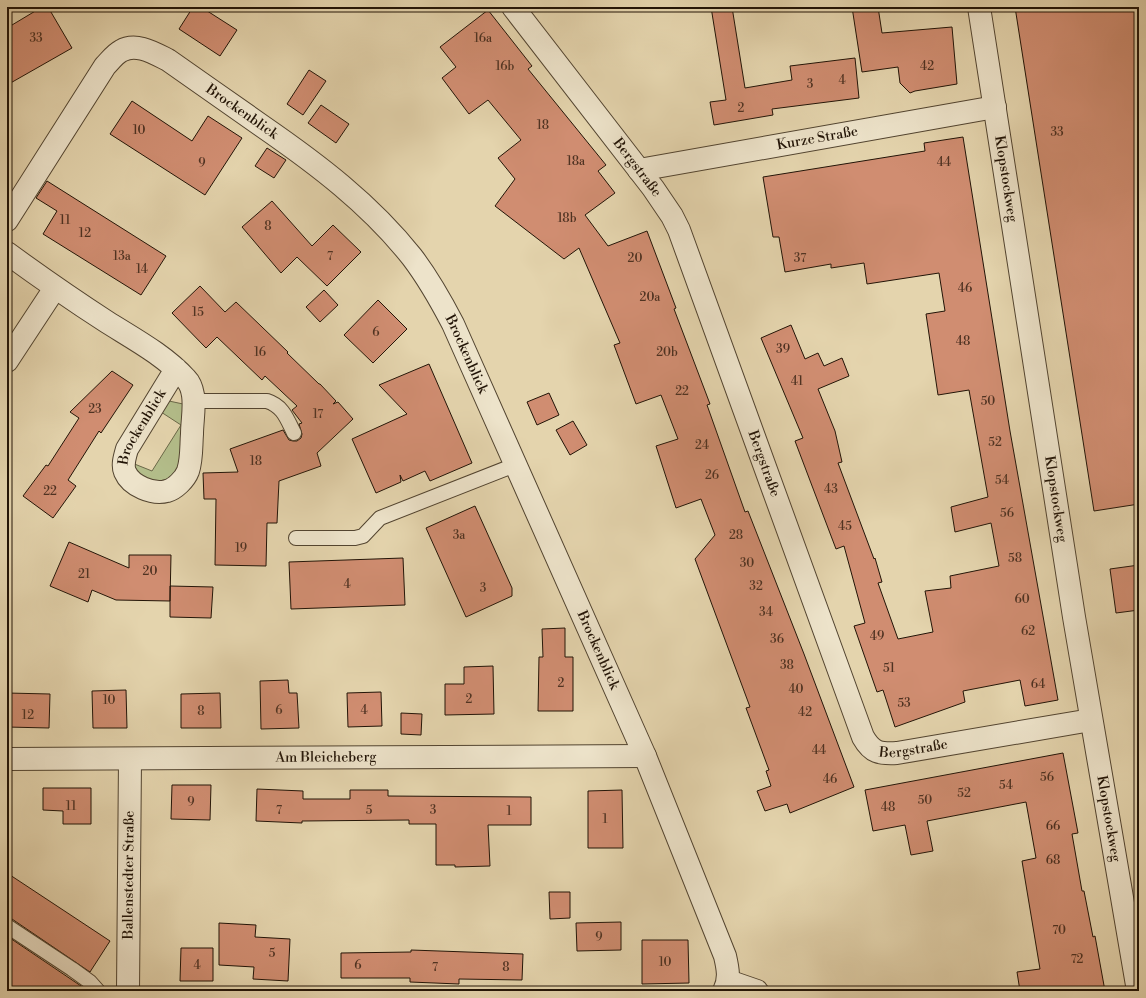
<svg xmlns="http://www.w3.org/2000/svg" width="1146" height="998" viewBox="0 0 1146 998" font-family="'Libre Bodoni',serif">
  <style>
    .green { fill: #b3bd8a; stroke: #6a6848 }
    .building { fill: #d08d71; stroke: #221407 }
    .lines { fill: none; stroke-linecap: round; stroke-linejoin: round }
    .service-casing { stroke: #524430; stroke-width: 16 }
    .minor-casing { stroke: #524430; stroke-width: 24 }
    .service { stroke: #ede3ca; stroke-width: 14 }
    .minor { stroke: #ede3ca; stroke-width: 22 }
    .labels { text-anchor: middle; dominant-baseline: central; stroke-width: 3; stroke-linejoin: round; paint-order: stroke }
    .number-label { font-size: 12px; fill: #4e3222 }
    .street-label { font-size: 14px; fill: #221407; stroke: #ede3ca }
  </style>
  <rect width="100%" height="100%" fill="#e4d4ad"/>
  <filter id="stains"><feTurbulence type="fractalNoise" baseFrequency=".005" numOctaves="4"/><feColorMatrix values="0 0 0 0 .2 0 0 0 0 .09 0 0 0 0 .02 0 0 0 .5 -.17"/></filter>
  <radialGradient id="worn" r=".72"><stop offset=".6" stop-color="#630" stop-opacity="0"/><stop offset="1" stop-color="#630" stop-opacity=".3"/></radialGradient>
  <path class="green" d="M169,401L183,404L180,464C176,479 160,484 146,479C144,478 142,478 140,476C137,474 134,466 132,463L152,471L181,425L161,412Z"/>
  <path class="building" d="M42,7H48L72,48L7,85V28Z
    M193,7H201L237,30L220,56L179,29Z
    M711,7H732L745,88L792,80L790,66L855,58L859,98L772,109L773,115L714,125L710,102L726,100Z
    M852,7H878L882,33L952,27L957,84L915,91L910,93L900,83L898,67L862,72Z
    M1015,7H1139V504L1094,511Z
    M488,10L532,66L528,69L606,165L598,171L615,193L585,215L608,246L647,231L676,308L674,309L710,404L707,405L745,512L748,511L804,654L854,787L790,813L787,804L765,811L757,791L771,786L766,771L769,770L746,708L750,707L695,559L715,535L701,499L676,508L656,446L678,439L661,395L636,404L614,345L620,343L579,248L564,259L495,206L515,179L498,158L521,140L488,100L469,114L442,78L456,67L440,47Z
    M309,70L326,81L303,115L287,104Z
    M132,101L192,141L208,116L242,138L205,195L110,134Z
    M321,105L349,124L336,143L308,123Z
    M963,137L1010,431L1058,700L1025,706L1020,680L963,691L965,702L895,727L883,690L877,692L854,626L865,623L844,546L836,549L795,441L803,438L761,338L791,325L805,359L818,353L824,366L842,358L849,376L818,389L835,431L842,462L838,463L874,559L875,558L882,582L878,583L898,639L933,632L925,591L951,588L950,576L999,566L991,523L955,532L951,507L988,497L969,390L938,395L926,314L945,311L939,273L867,284L864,263L831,268V264L785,272L779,237H773L763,177L925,151L924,143Z
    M267,148L286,160L274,178L255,166Z
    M47,181L166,256L141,295L43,234L57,211L36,198Z
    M272,201L312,246L333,225L361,252L327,286L297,257L281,273L242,227Z
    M200,286L225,312L236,302L288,352L287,353L319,384H320L336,401L333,404L338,402L353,419L317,453L321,466L279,481L277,523H267L266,566L215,565L216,499H204L203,473L238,472L230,449L283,430L289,440L293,441H297L301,438L302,434L299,424L302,423L292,410L297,406L265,376L262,380L217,337L206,348L172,313Z
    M324,290L338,305L320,322L306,307Z
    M378,300L407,329L373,363L344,335Z
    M429,364L472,463L430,481L425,471L403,481L400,475L401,482L376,493L352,439L407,414L379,385Z
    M112,371L133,385L101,433L99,431L68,480L76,486L53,518L23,496L46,465L48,466L79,418L70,412Z
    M549,393L559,415L537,425L527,402Z
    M573,421L587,445L570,455L556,430Z
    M475,506L512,588V596L466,617L426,528Z
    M69,542L129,568V555H171L170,601L116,600L92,590L88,602L50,586Z
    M403,558L405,605L291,609L289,562Z
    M1139,565V610L1116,613L1110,569Z
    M170,586L213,587L211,618L170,617Z
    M565,628V657H573V711H538L539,657H543L542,629Z
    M493,666L494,714L445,715V684H464V667Z
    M288,680L289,693H297L299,728L261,729L260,681Z
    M126,690L127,728H93L92,691Z
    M381,692L382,726L348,727L347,693Z
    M7,693L50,694L49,728L7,727Z
    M220,693L221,728H181V694Z
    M401,713L422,714L421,735L401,734Z
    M1063,753L1078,833L1072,834L1082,891H1084L1093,937L1095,936L1105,991H1020L1017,972L1040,969L1022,861L1036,858L1026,802L927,821L933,851L911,855L905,825L873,831L865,790Z
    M172,785H211L210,820L171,819Z
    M43,788H91V824H63V811L43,810Z
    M257,789L303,791V799H350V790H388V796L531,797V825H488L490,866L455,867V865H436V824H409V820L302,821V823L256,821Z
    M622,790L623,848H588V791Z
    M7,873L110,941L90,972L12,919L7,918Z
    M549,892H570V918L550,919Z
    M621,922V950L577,951L576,923Z
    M219,923L256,925L255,937L290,939L288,981L253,979L254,967L219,965Z
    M7,936L81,986L78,991H7Z
    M642,940H688L689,983L642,984Z
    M181,948H213V981H180Z
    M411,950L523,954L522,980L459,979V984L410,982V978H341V953L411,952Z"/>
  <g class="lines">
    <defs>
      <path id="service" d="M194,401H267C283,406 287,419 294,433
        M296,538H355L363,536L380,518L515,465
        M7,926L72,969L90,982L98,991"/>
      <g id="minor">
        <path id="s1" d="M513,7L653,188L672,216L679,230L863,737C872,753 880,754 897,753L1091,720"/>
        <path id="s2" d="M979,7L1074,617L1138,991"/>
        <path id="s3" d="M639,170L995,107"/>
        <path id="s4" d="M7,220L105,66C110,61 115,54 121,51C136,42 154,53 168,60C199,82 231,104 262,126C317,164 370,204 412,257C428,278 441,301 453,324L645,756L725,956C728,969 730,979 724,991"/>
        <path id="s5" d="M7,253C40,277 73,300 107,322C134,339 164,355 186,379C190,383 192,389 193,395C195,408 192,422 192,434C191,446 192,459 188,471C185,479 175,489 167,491C153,495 131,486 125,472C122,465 125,456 127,449L176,369"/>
        <path d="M7,361L55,288"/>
        <path id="s6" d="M7,759L645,756"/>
        <path d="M728,981L757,991"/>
        <path id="s7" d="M128,991L130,759"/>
      </g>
    </defs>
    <use href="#service" class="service-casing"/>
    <use href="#minor" class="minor-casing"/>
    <use href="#service" class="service"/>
    <use href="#minor" class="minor"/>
  </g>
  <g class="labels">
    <g class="number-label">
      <text x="36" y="38">33</text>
      <text x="483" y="38">16a</text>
      <text x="505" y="66">16b</text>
      <text x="927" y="66">42</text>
      <text x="842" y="80">4</text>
      <text x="810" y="84">3</text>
      <text x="741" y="108">2</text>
      <text x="543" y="125">18</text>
      <text x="139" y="130">10</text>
      <text x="1057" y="132">33</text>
      <text x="576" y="161">18a</text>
      <text x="944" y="162">44</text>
      <text x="202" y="163">9</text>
      <text x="567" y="218">18b</text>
      <text x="65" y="220">11</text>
      <text x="268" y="226">8</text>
      <text x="85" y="233">12</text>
      <text x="122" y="256">13a</text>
      <text x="330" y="256">7</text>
      <text x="635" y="258">20</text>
      <text x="800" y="258">37</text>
      <text x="142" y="269">14</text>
      <text x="965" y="288">46</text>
      <text x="650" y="297">20a</text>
      <text x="198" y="312">15</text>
      <text x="376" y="332">6</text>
      <text x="963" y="341">48</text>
      <text x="783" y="349">39</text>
      <text x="260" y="352">16</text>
      <text x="667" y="352">20b</text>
      <text x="797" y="381">41</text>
      <text x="682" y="391">22</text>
      <text x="988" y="401">50</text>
      <text x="95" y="409">23</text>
      <text x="318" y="414">17</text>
      <text x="995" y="442">52</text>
      <text x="702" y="445">24</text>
      <text x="256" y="461">18</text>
      <text x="712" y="475">26</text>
      <text x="1002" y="480">54</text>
      <text x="831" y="489">43</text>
      <text x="50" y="491">22</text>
      <text x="1007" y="513">56</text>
      <text x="845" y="526">45</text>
      <text x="459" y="535">3a</text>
      <text x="736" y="535">28</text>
      <text x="241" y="548">19</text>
      <text x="1015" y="558">58</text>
      <text x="747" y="563">30</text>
      <text x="150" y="571">20</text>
      <text x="84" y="574">21</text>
      <text x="347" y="584">4</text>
      <text x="756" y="586">32</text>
      <text x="483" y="588">3</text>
      <text x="1022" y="599">60</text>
      <text x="766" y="612">34</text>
      <text x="1028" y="631">62</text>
      <text x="877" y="636">49</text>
      <text x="777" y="639">36</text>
      <text x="787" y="665">38</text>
      <text x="889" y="668">51</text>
      <text x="561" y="683">2</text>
      <text x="1038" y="684">64</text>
      <text x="796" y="689">40</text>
      <text x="469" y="699">2</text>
      <text x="109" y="700">10</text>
      <text x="904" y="703">53</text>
      <text x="279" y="710">6</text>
      <text x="364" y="710">4</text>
      <text x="201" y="711">8</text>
      <text x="805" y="712">42</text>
      <text x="28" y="715">12</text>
      <text x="819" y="750">44</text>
      <text x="1047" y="777">56</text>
      <text x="830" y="779">46</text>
      <text x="1006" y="785">54</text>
      <text x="964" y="793">52</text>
      <text x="925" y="800">50</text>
      <text x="191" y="802">9</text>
      <text x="71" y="806">11</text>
      <text x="888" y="807">48</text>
      <text x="279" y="810">7</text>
      <text x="369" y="810">5</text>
      <text x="433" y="810">3</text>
      <text x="509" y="811">1</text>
      <text x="605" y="819">1</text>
      <text x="1053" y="826">66</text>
      <text x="1053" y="860">68</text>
      <text x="1059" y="930">70</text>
      <text x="599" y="937">9</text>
      <text x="272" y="953">5</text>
      <text x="1077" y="959">72</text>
      <text x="665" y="962">10</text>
      <text x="197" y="965">4</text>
      <text x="358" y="965">6</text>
      <text x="435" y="967">7</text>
      <text x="506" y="967">8</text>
    </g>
    <g class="street-label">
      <text stroke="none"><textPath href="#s4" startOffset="345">Brockenblick</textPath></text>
      <text stroke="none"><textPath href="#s3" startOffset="181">Kurze Straße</textPath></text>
      <text stroke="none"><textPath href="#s1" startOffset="203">Bergstraße</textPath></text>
      <text stroke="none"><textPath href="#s2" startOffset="174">Klopstockweg</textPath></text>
      <text stroke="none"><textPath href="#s4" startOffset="681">Brockenblick</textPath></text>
      <text stroke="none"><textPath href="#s5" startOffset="442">Brockenblick</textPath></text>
      <text stroke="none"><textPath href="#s1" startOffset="527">Bergstraße</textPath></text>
      <text stroke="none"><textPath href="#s2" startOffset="498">Klopstockweg</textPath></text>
      <text stroke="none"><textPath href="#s4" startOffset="1005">Brockenblick</textPath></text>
      <text stroke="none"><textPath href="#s1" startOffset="875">Bergstraße</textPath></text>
      <text stroke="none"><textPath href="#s6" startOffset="319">Am Bleicheberg</textPath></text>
      <text stroke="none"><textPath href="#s2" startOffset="822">Klopstockweg</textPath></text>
      <text stroke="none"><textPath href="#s7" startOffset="116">Ballenstedter Straße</textPath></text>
    </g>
  </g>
  <rect width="1146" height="998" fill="none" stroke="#e4d4ad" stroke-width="24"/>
  <rect x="8" y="8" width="1130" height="982" fill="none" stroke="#221407" stroke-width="2"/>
  <rect x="12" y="12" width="1122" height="974" fill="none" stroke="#221407"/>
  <rect width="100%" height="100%" filter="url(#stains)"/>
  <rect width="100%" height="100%" fill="url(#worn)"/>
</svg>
